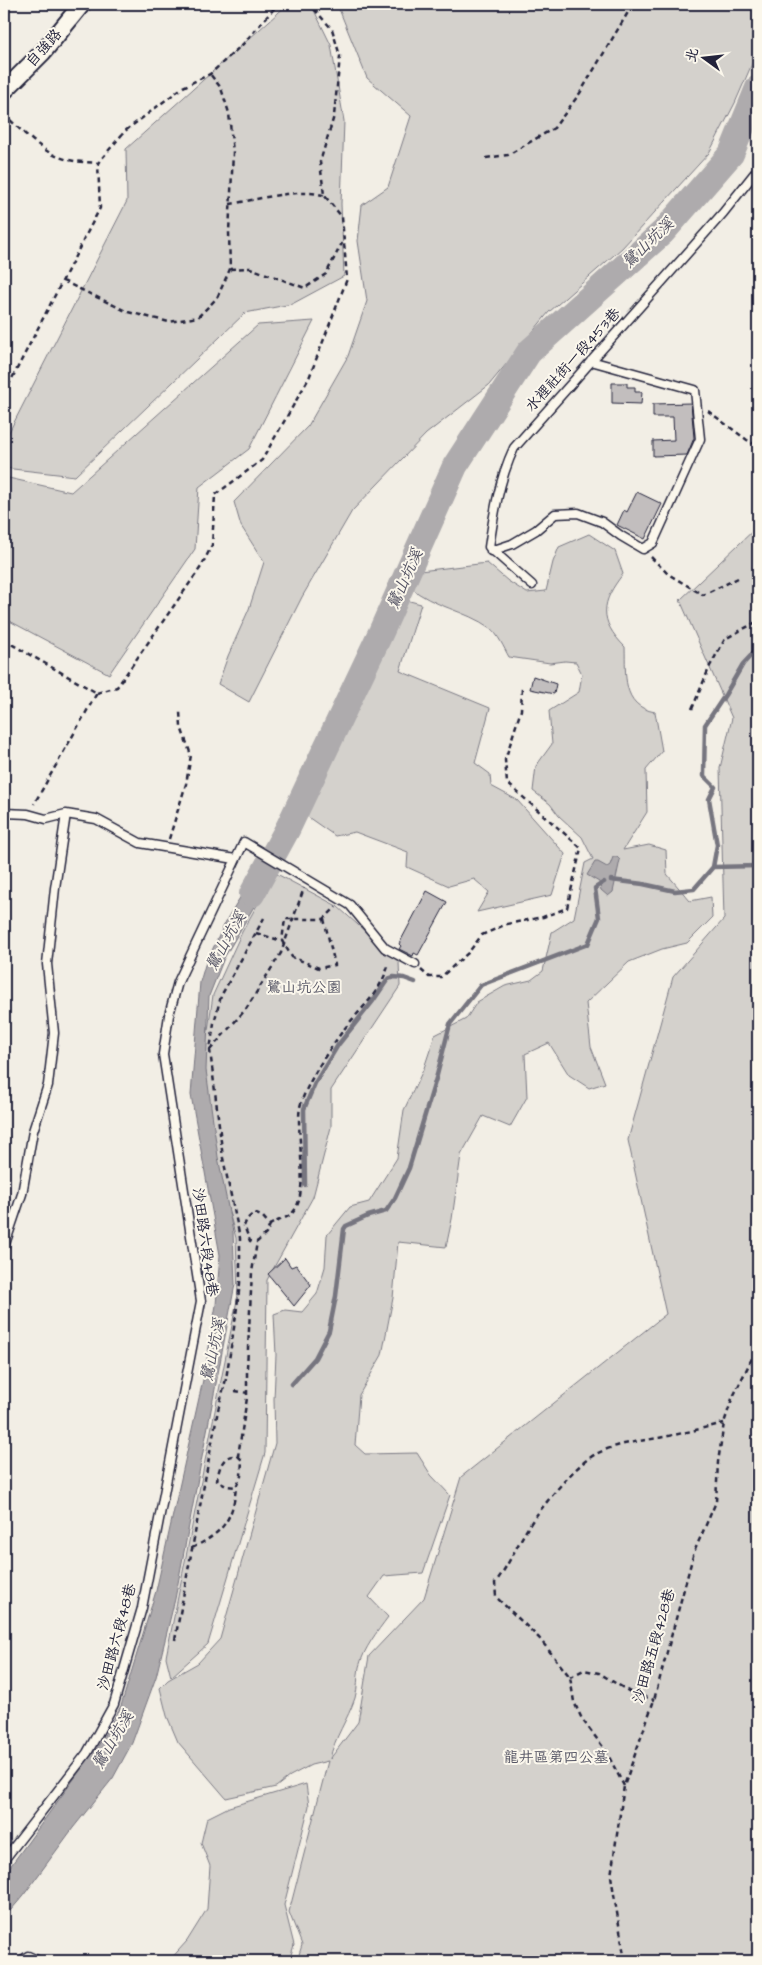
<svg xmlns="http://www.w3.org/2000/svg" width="762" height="1965" font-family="'Architects Daughter','LXGW WenKai TC',sans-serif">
  <rect width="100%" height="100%" fill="#f2eee5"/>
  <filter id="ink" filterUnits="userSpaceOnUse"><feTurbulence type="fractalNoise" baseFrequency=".02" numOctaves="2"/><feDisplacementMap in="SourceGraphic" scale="10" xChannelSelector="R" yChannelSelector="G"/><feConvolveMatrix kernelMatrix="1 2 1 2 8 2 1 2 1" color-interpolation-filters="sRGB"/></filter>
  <g filter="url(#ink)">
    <!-- green -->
    <path fill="#d4d1cc" stroke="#7b7a84" d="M288 4H311L331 45 344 121 341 204 344 276 292 304 245 313 75 476 4 468V442L127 201 126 149Z
      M337 4H758V50L735 103 709 153 622 248 549 312 489 385 426 434 352 511 302 597 249 702 218 684 228 656 249 609 264 562 241 526 234 502 308 426 348 356 367 301 358 241 362 205 388 187 411 116 367 78Z
      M314 321 249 449 199 487 195 549 109 674 4 618V477L71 492 258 325Z
      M758 526V1961H297L302 1945 289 1912 328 1761 311 1765 290 1776 276 1787 226 1798 178 1742 167 1716 160 1688 168 1680 198 1663 220 1639 275 1443 274 1399 276 1355 274 1314 285 1310 302 1312 317 1294 325 1267 327 1235 350 1207 369 1202 397 1158 404 1110 424 1068 435 1035 466 1019 477 1002 505 986 531 980 543 971 552 932 574 918 585 863 593 859 582 837 559 816 550 804 533 791 536 766 552 744 549 711 579 692 582 674 576 662 565 661 550 663 509 657C504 648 498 634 490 628 465 610 433 607 410 587L420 571 487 563 508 581 527 593 546 591 553 562 559 547 589 534 615 551 623 574C601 602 598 620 625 647 626 674 621 706 655 712L662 751 646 770 647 812 623 850 649 845 666 850 667 874 690 901 711 897 712 918 687 943 662 949 629 962 586 1003 591 1047 605 1083 589 1088 569 1075 549 1043 525 1054 527 1097 510 1127 483 1116 461 1155 452 1219 446 1247 398 1242 393 1298 382 1355 359 1395 355 1445 365 1454 417 1453 431 1475 450 1495 423 1573 384 1576 369 1597 388 1617C377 1632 364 1648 359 1667 357 1677 358 1688 355 1698 348 1719 334 1738 330 1759L358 1722 369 1656 424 1598 461 1477 666 1314 628 1140 673 977 724 919 720 768 732 718 680 600Z
      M406 600 421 604 400 671 490 708 475 763 490 774 491 786 517 800 565 854 552 895 477 912 489 892 474 879 449 886 407 867 408 852 355 832 335 836 305 815Z
      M275 873 337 906 399 962 400 986 331 1090V1127L313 1197 267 1280 265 1453 208 1644 171 1677 166 1657 238 1295 236 1238 215 1160 201 1080 213 995 242 932Z
      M306 1784 309 1806 284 1905 294 1945 289 1961H169L187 1941 207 1909 210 1866 201 1843 207 1818 229 1807Z"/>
    <!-- water -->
    <path fill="#aeabad" stroke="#76747f" d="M613 857H617L620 860 613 892 608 896 601 890 599 882 587 875 595 862H598L607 867 610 865Z
      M269 863 256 903 224 958 209 996 206 1070 218 1157 233 1232 235 1284 175 1599 156 1677 132 1743 113 1778 73 1828 23 1896 4 1918V1875L98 1746 121 1706 156 1591 205 1371 216 1305 220 1255 191 1095 200 982 205 965 228 917 254 875Z"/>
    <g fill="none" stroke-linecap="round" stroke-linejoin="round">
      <!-- stream -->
      <path stroke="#76747f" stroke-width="4.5" d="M713 867 758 866
        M611 880 643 884 675 891 694 889 713 867 717 845 709 799 715 787 704 776 705 725 725 695 743 664 758 648
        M305 1185 304 1109 315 1083 338 1045 373 1001 388 979 394 977 404 978 415 982
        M292 1384 315 1358 329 1331 336 1296 344 1229 346 1226 368 1216 386 1211 395 1198 409 1168 437 1075 450 1024 481 985 588 944 599 918 595 888 604 882"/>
      <!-- river -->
      <path stroke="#aeabad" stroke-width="26" d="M252 894 288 828 381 632 455 466 529 352 663 232 731 154 758 88"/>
    </g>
    <!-- building -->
    <path fill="#c2bebe" stroke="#22223b" d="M612 383H627V387H635V392H642L641 404 612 403Z
      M691 403 694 438 687 455 653 456V441L674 440 673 417H653V404Z
      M637 492 662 504 645 539 617 525 624 510 627 512Z
      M533 676 556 684 554 694 530 689Z
      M427 891 447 902 418 955 414 953 413 956 399 949 401 946 399 944Z
      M285 1258 291 1267 296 1265 311 1285 294 1306 268 1274Z"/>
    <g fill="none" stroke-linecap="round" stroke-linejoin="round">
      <defs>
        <path id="service" d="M491 551 512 544 536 530 555 514 578 513 602 522 621 536 643 549 653 543 700 439 695 390 591 361
          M532 585 489 547C494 513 499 480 514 448L723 213 758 169
          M4 813 28 814 46 819 66 814 96 819 140 843 235 859
          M4 1247 22 1194 33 1131 48 1085 54 1033 47 964 55 888 66 814
          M4 1860 87 1753 114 1704 142 1608 201 1301 163 1054 169 1015 178 982 244 842 350 905 385 948 415 964
          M21 1961 28 1956 39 1961"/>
        <path id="minor" d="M4 91 43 52 82 4"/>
      </defs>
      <!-- service casing -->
      <use href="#service" stroke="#22223b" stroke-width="11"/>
      <!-- minor casing -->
      <use href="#minor" stroke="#22223b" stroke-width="20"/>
      <!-- path -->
      <path stroke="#22223b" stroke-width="2.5" stroke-dasharray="5 4" stroke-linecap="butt" d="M4 114C16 126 43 152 59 157 72 162 85 162 98 163
        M486 158 508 155 554 128 580 93 633 4
        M230 204C256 200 301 187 325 196
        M230 269 250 268 305 288 326 274 342 243
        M63 281 128 312 169 322 198 317 217 298 230 269 229 232 233 153 229 113 221 88 210 74
        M4 394 100 208 98 163 125 131 183 87 210 74 243 44 278 4
        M708 411 747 440 758 446
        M651 557 668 574 703 595 738 578
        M4 640 97 693 34 804
        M97 693 117 687 201 567 212 545 215 495 262 460 309 378 347 279 342 217 324 195 320 162 334 116 340 56 332 29 313 8V4
        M692 709 710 666 725 639 758 621
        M169 839 186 784 191 755 181 727 180 712
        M324 919 335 965 319 968 292 957 282 941 285 919H324L336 907
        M256 933 282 941
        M421 970 429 977H441L468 953 482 935 507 924 543 917 567 908 581 848 507 783 505 760 521 710 522 688
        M210 1050 246 1009 281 953 304 888
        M270 1225 266 1234 257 1242 250 1241 244 1226 247 1219 254 1213 263 1217 270 1225C276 1221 284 1219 290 1215 312 1199 295 1132 300 1107 306 1083 330 1048 345 1028 363 1006 381 992 389 963
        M753 1356 758 1363
        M235 1391 248 1393
        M238 1456 242 1460 241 1476 236 1487 226 1486 217 1481C219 1468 222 1454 238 1456L247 1398V1368L252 1272 257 1242
        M192 1548C222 1533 233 1521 236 1487
        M175 1640 218 1410 226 1379 236 1315 240 1283V1238L223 1158 210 1050 214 1023 221 996 264 918
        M570 1677 584 1670 599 1673 630 1692 654 1700
        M624 1786 606 1751 582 1719 574 1702 570 1677 539 1638 496 1597 495 1583C512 1561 521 1534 539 1512 552 1495 578 1462 598 1453 618 1443 642 1441 664 1437 684 1433 704 1428 724 1423
        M625 1961 611 1876 624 1786 654 1700 694 1552 716 1502 718 1462 724 1423 732 1399 758 1346"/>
      <!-- service -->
      <use href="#service" stroke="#fbf7ec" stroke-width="8"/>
      <!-- minor -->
      <use href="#minor" stroke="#fbf7ec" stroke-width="16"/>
    </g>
  </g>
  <g text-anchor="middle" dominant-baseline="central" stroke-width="4" stroke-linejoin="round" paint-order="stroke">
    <!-- street labels -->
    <g font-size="15" fill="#22223b" stroke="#fbf7ec">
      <text transform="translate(44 48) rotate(-48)">自強路</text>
      <text transform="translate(573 360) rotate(-48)">水裡社街一段453巷</text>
      <text transform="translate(205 1242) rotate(82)">沙田路六段48巷</text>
      <text transform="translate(117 1637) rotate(-75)">沙田路六段48巷</text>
      <text transform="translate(654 1646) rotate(-74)">沙田路五段428巷</text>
    </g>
    <!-- park labels -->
    <g font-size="15" fill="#575766" stroke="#fbf7ec">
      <text x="304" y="987">鷺山坑公園</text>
      <text x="556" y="1757">龍井區第四公墓</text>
    </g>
    <!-- water labels -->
    <g font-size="16" font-style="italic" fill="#535263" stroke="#fbf7ec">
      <text transform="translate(648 243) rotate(-44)">鷺山坑溪</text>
      <text transform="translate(405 579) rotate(-66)">鷺山坑溪</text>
      <text transform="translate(226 941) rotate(-61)">鷺山坑溪</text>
      <text transform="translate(213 1350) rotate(-78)">鷺山坑溪</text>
      <text transform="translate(113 1740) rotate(-59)">鷺山坑溪</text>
    </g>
  </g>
  <!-- margin -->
  <rect width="762" height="1965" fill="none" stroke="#fbf7ec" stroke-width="20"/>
  <rect x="10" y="10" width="742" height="1945" fill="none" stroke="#22223b" stroke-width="2" filter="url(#ink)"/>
  <!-- north arrow -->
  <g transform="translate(704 58) rotate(285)" stroke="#fbf7ec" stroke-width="4" paint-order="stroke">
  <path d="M0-4L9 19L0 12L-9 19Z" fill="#22223b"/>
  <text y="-8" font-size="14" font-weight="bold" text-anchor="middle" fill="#22223b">北</text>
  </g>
</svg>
